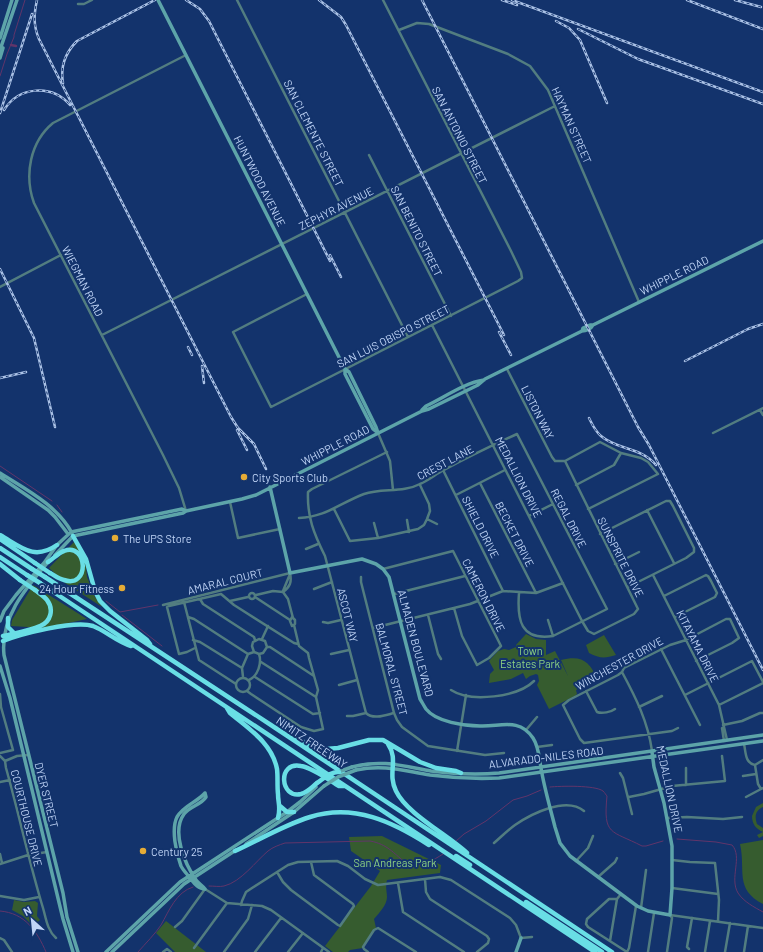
<svg xmlns="http://www.w3.org/2000/svg" width="763" height="952" font-family="Barlow,sans-serif">
  <rect width="100%" height="100%" fill="#13336c"/>
  <!-- green -->
  <path fill="#365c2f" d="M74 542 85 559 87 577 95 597 102 607 65 583 49 568Z
    M33 585 87 619 45 628 11 626 12 620Z
    M526 634 536 639 546 640V655L555 651 568 676 561 660C582 655 589 661 598 680L576 690 577 694 575 696 549 709 537 685 539 681 538 675 536 674 530 676 526 679 523 673 511 679 489 683 490 674 494 670 489 661 498 651 504 649 509 650 516 647V645Z
    M604 635 616 655C604 659 599 658 589 653L586 645Z
    M763 803V807C756 810 754 816 757 824L763 828V836L759 838 757 835 763 832C756 829 752 824 752 816L756 807Z
    M382 836 441 865 440 873 387 880C385 887 387 891 387 897 387 905 379 913 374 919L376 928 363 948 350 950 348 952H333L325 946 371 886 380 871 351 851 349 837Z
    M763 840V904C734 889 746 870 740 844Z
    M14 900 24 902 35 901 38 903 37 916 40 920 33 926 23 916 12 910Z
    M166 921 206 952H175L156 933Z"/>
  <g fill="none" stroke-linecap="round" stroke-linejoin="round">
    <!-- stream -->
    <path stroke="#61356a" stroke-width="1" d="M0 76 7 54 14 37V35L25 0
      M0 466 52 501
      M57 505 62 512
      M106 601 120 612 158 605
      M122 615 162 646
      M550 787C560 786 595 785 603 791 605 793 606 795 607 796 603 836 611 830 642 846H646L663 841
      M677 839 716 842 732 845C743 857 729 878 738 893 744 902 754 907 763 912
      M455 842 464 834 486 821 513 800 527 796 541 790
      M209 886C214 886 220 887 224 886 241 882 256 861 268 851 273 847 279 845 285 843L370 841C405 847 399 883 443 854
      M0 911C25 913 37 931 46 952
      M138 952C146 943 155 934 161 925 169 911 176 892 193 887"/>
    <!-- canal -->
    <path stroke="#61356a" stroke-width="2.5" d="M11 45 16 46"/>
    <!-- street -->
    <path stroke="#527d80" stroke-width="2.5" d="M237 0 408 337
      M78 4H84L92 0
      M399 30 417 23 429 24 508 54 530 66 548 90 639 302
      M186 55 53 123C30 142 24 175 34 203L163 455 179 488 186 511
      M369 155 451 316
      M0 287 61 255
      M307 294 233 332 271 407 518 281 522 278 521 272 511 251 383 0
      M432 325 582 621 588 631 594 634 634 614 638 609 565 461
      M102 335 555 106
      M507 369 552 457 555 461H565L600 442 621 453 641 458 648 462 658 474 588 509
      M760 410 763 415
      M378 433 390 461 393 490
      M713 433 763 408
      M387 452 312 489 308 492C307 517 314 534 325 556L366 713C373 720 386 715 394 713
      M443 470 503 591
      M480 483 536 593
      M576 485 614 465 621 453
      M456 495 505 470
      M230 502 238 538 280 529
      M334 509 350 541 378 538 418 529 424 525 427 519 430 511 429 504 420 485
      M647 510 674 563
      M529 516 553 504
      M299 518C326 517 340 503 364 494 382 488 403 493 420 484 429 480 436 474 444 470 468 457 493 445 517 434L607 609 553 636C520 641 517 619 519 593
      M427 519 437 524
      M407 520 409 532
      M374 523 378 538
      M600 534 666 501H670L673 506 694 548V552L686 558 628 587
      M306 549 318 544
      M615 564 639 552
      M383 569 453 551 501 646 489 658 477 665 462 636 454 608
      M653 575 719 705 727 740
      M361 577V582L394 713 397 720 402 727 428 746 485 755 504 753
      M314 589 332 582
      M283 591 290 574
      M283 592C290 587 292 582 290 573
      M249 596a3 3 0 1 1 6 0a3 3 0 1 1-6 0Z
      M394 594 465 576
      M256 595 273 591 283 592 288 599 293 618
      M664 596 706 575 708 576 711 581 717 593 715 597 675 617
      M255 597 290 620
      M200 599 203 604 254 637 255 640
      M230 601 248 597
      M184 602 199 660 236 684
      M163 605 290 573
      M428 615 438 654 441 659
      M188 617 194 619 248 654
      M292 617 295 620V624L292 626 290 621Z
      M548 620 553 636
      M323 622 328 623 341 620
      M373 628 470 604 503 591 536 593 563 583
      M262 639 268 626
      M193 640 200 642 242 668
      M267 647H270L314 676
      M195 648 187 652 179 654 167 607 169 606 221 594 234 605 294 643 298 644
      M661 649 700 725
      M331 654 349 650
      M261 662 316 697
      M622 672C636 698 648 722 652 751
      M243 677 242 668 248 654 254 652 259 654 263 653 267 647 265 641 259 639 253 642 252 646 254 652
      M255 677 313 714 320 713
      M236 685a7 7 0 1 1 14 0a7 7 0 1 1-14 0Z
      M249 680C258 676 262 663 259 654
      M339 685 357 680
      M451 690C471 703 518 697 534 681
      M247 691 251 694 301 727 314 731 323 729 316 697 318 690 309 658 308 653 299 646 294 625
      M586 691 597 712C602 714 611 712 615 709
      M0 694 1 707 13 750 0 753
      M685 695 752 661 763 682
      M719 705 763 683
      M639 707 662 696
      M347 716H353L366 713
      M723 725 742 721 760 713H763
      M724 727 722 728 724 741
      M678 728 672 731 584 743 580 739 563 705 569 700 618 675 622 672 624 668 670 645 686 640 726 619H730L739 638 732 643 696 661
      M526 730 537 717
      M744 744C746 753 745 763 755 765
      M537 747 552 745
      M457 751 466 695
      M0 756 5 761
      M5 761 6 768C19 814 29 862 43 908 46 918 47 930 56 938
      M5 761 17 756 28 755
      M755 765 758 784 761 789 763 788
      M755 765 763 760
      M686 768V785
      M620 773 623 778 632 814
      M743 776 756 774
      M0 782 10 780
      M629 797 644 794 672 786 725 781 722 756
      M746 797 761 789
      M667 818 687 817 723 819 742 817
      M494 843C501 837 508 830 515 825 531 814 566 796 584 811
      M0 854 2 863
      M672 860 690 862 715 863 719 900 718 921
      M576 861 588 848 593 836
      M0 864 28 855 47 852
      M277 872 283 882 291 890 338 925 340 926 354 906 353 904 314 875 311 862
      M598 877 615 862 617 858
      M425 879 426 892 430 899 487 936 489 939 488 943 477 952
      M398 883 403 912 464 952
      M672 888 718 894
      M0 896 24 900 39 897
      M617 899H609L587 919 586 924 588 927 627 952
      M241 905 242 901 246 892 252 888 288 865 298 862 337 861 348 866 365 879 378 885 440 877 451 880 510 918 516 925 521 938 532 937
      M641 908 646 870
      M175 927 182 921 205 889 227 903 262 906 271 910 329 952
      M0 938 4 940 12 952
      M610 941 617 899 621 894
      M194 948 227 903
      M689 949 687 947 692 918
      M163 952 167 949 171 952
      M224 952 248 919 252 905
      M255 952 281 918
      M288 952 303 933
      M321 952 323 948
      M368 952 364 949 363 947 374 930 378 928 416 952
      M627 952 629 948 636 906
      M648 952 654 913
      M667 952 672 918 670 915 763 928
      M705 952 710 921
      M725 952 730 923
      M744 952 748 926"/>
    <!-- secondary -->
    <path stroke="#5da4a9" stroke-width="3.5" d="M158 0 345 369 349 372 376 427 378 433
      M0 38 12 0
      M0 50 17 0
      M0 58 3 48
      M582 331 583 328 590 325H593
      M345 369V374L373 429 378 433
      M422 410 426 406C445 397 464 383 484 380
      M0 473C25 489 57 505 72 533
      M0 477 48 510 55 517 68 534
      M270 487 290 573 362 559 376 564 383 569 389 577 420 699C422 702 424 706 426 709 436 722 465 726 480 726 500 727 519 717 533 738 539 747 539 758 541 768 544 787 550 807 555 827L560 843 570 856 637 906 648 911 670 915 672 888V846L664 803 654 767 652 752
      M55 555 73 536 183 513 186 511 242 499 256 495 422 411 429 409 478 385 485 379 582 331C586 331 591 329 593 325L763 241
      M49 561C26 588 0 617 4 655L63 893 67 917 78 952
      M0 621 4 611 16 595 44 563 57 545 71 532 182 509 186 511
      M0 666 10 698 63 919 73 952
      M352 767C381 759 403 766 431 771 454 774 477 775 499 773L763 735
      M356 770C384 764 404 771 430 775 453 778 476 779 499 778L763 741
      M246 844 294 812 324 786
      M205 889C198 889 194 883 190 878 187 874 183 870 181 866 176 853 171 829 177 817 184 805 196 803 205 793
      M205 889C202 885 198 883 196 880 185 864 171 832 184 814 190 806 201 805 206 797L205 793
      M106 952 180 882 287 812 300 802 316 787
      M112 952 184 884 236 850
      M516 952 521 938"/>
    <!-- highway -->
    <path stroke="#69dee5" stroke-width="4.5" d="M0 535C21 547 34 561 57 545
      M73 536 86 559 95 591 100 601 110 611 147 640 150 644
      M0 539 35 563
      M0 548 32 569
      M0 557 27 575
      M48 562C53 559 58 553 64 551 88 542 90 589 64 580 59 579 54 575 50 573
      M0 564 20 580
      M45 577 277 729 612 952
      M40 583 595 952
      M8 618V627L14 633
      M3 636C15 633 29 631 40 626 51 622 54 609 47 600 44 596 39 593 35 590
      M3 641C21 634 74 620 93 626 106 631 117 642 131 646
      M227 708 230 713C249 729 272 743 277 769 278 777 277 785 278 794 278 803 281 807 278 818
      M295 737 311 746 326 749 338 748 369 740H383L420 762 436 768 456 771 461 773
      M388 744C399 760 387 773 396 791 407 814 448 835 467 853
      M317 783C312 787 308 792 301 794 280 799 277 761 301 766 313 768 329 780 339 786H345
      M280 806 287 812H294
      M235 851C259 840 284 825 310 817 354 803 393 822 429 845
      M456 856 470 865
      M526 902 602 952"/>
    <defs>
      <path id="rail" d="M37 0C34 14 33 25 39 39L231 417 238 428 254 444 266 469
        M186 0 200 9 209 21 330 261
        M319 0 341 17 346 25 504 335
        M422 0 638 427 649 445 763 670
        M502 0 517 5
        M512 0 763 92
        M687 0 763 29
        M735 0 761 7
        M556 21 569 28 580 40 607 103
        M578 29 638 59 763 104
        M63 83C60 66 65 53 77 41L155 0
        M4 110C19 86 52 84 70 105
        M0 113 32 14
        M330 255 341 277
        M0 269 34 338 55 427
        M499 332 511 355
        M188 347 192 355
        M685 361 748 329 763 324
        M202 366 204 383
        M0 378 26 372
        M589 418C592 424 595 431 601 436 617 450 641 447 656 465
        M237 430 247 450"/>
    </defs>
    <!-- rail casing -->
    <use href="#rail" stroke="#abc2e6" stroke-width="2.5"/>
    <!-- rail -->
    <use href="#rail" stroke="#13336c" stroke-width="1" stroke-dasharray="3" stroke-linecap="butt"/>
    <!-- secondary-bridge -->
    <path stroke="#5da4a9" stroke-width="3.5" d="M338 772 352 767
      M324 786 338 777 356 770"/>
    <!-- highway-bridge -->
    <path stroke="#69dee5" stroke-width="4.5" d="M35 563 50 573
      M32 569 45 577
      M27 575 40 583
      M20 580 35 590
      M317 783C323 779 331 771 339 772"/>
  </g>
  <!-- markers -->
  <g fill="#e6ac36" stroke="#13336c" stroke-width="1.5">
    <circle cx="244" cy="477" r="4"/>
    <circle cx="115" cy="538" r="4"/>
    <circle cx="122" cy="588" r="4"/>
    <circle cx="143" cy="851" r="4"/>
  </g>
  <g text-anchor="middle" dominant-baseline="central" stroke-width="4" stroke-linejoin="round" paint-order="stroke">
    <!-- street labels -->
    <g font-size="11" fill="#c0d5f7" stroke="#13336c">
      <text transform="translate(572 125) rotate(66)">HAYMAN STREET</text>
      <text transform="translate(314 133) rotate(63)">SAN CLEMENTE STREET</text>
      <text transform="translate(460 135) rotate(63)">SAN ANTONIO STREET</text>
      <text transform="translate(260 181) rotate(63)">HUNTWOOD AVENUE</text>
      <text transform="translate(336 208) rotate(-27)">ZEPHYR AVENUE</text>
      <text transform="translate(417 231) rotate(63)">SAN BENITO STREET</text>
      <text transform="translate(674 275) rotate(-26)">WHIPPLE ROAD</text>
      <text transform="translate(83 281) rotate(63)">WIEGMAN ROAD</text>
      <text transform="translate(393 336) rotate(-27)">SAN LUIS OBISPO STREET</text>
      <text transform="translate(538 412) rotate(63)">LISTON WAY</text>
      <text transform="translate(335 445) rotate(-27)">WHIPPLE ROAD</text>
      <text transform="translate(445 462) rotate(-28)">CREST LANE</text>
      <text transform="translate(519 477) rotate(63)">MEDALLION DRIVE</text>
      <text transform="translate(569 518) rotate(63)">REGAL DRIVE</text>
      <text transform="translate(481 527) rotate(63)">SHIELD DRIVE</text>
      <text transform="translate(515 534) rotate(63)">BECKET DRIVE</text>
      <text transform="translate(621 557) rotate(63)">SUNSPRITE DRIVE</text>
      <text transform="translate(225 581) rotate(-14)">AMARAL COURT</text>
      <text transform="translate(484 595) rotate(63)">CAMERON DRIVE</text>
      <text transform="translate(348 615) rotate(76)">ASCOT WAY</text>
      <text transform="translate(416 643) rotate(75)">ALMADEN BOULEVARD</text>
      <text transform="translate(698 646) rotate(63)">KITAYAMA DRIVE</text>
      <text transform="translate(619 663) rotate(-29)">WINCHESTER DRIVE</text>
      <text transform="translate(392 669) rotate(75)">BALMORAL STREET</text>
      <text transform="translate(312 742) rotate(34)">NIMITZ FREEWAY</text>
      <text transform="translate(546 757) rotate(-7)">ALVARADO-NILES ROAD</text>
      <text transform="translate(670 789) rotate(78)">MEDALLION DRIVE</text>
      <text transform="translate(47 795) rotate(76)">DYER STREET</text>
      <text transform="translate(27 818) rotate(76)">COURTHOUSE DRIVE</text>
    </g>
    <!-- poi labels -->
    <g font-size="11" fill="#c0d5f7" stroke="#13336c" text-anchor="start">
      <text x="252" y="477">City Sports Club</text>
      <text x="123" y="538">The UPS Store</text>
      <text x="114" y="588" text-anchor="end">24 Hour Fitness</text>
      <text x="151" y="851">Century 25</text>
    </g>
    <!-- park labels -->
    <g font-size="11" fill="#8fd382" stroke="#13336c">
      <text x="530" y="650">Town<tspan x="530" dy="13">Estates Park</tspan></text>
      <text x="395" y="862">San Andreas Park</text>
    </g>
  </g>
  <!-- north arrow -->
  <g transform="translate(32 920) rotate(333)" stroke="#13336c" stroke-width="3" paint-order="stroke">
  <path d="M0-3L7 15L0 10L-7 15Z" fill="#c0d5f7"/>
  <text y="-6" font-size="11" font-weight="bold" text-anchor="middle" fill="#c0d5f7">N</text>
  </g>
</svg>
